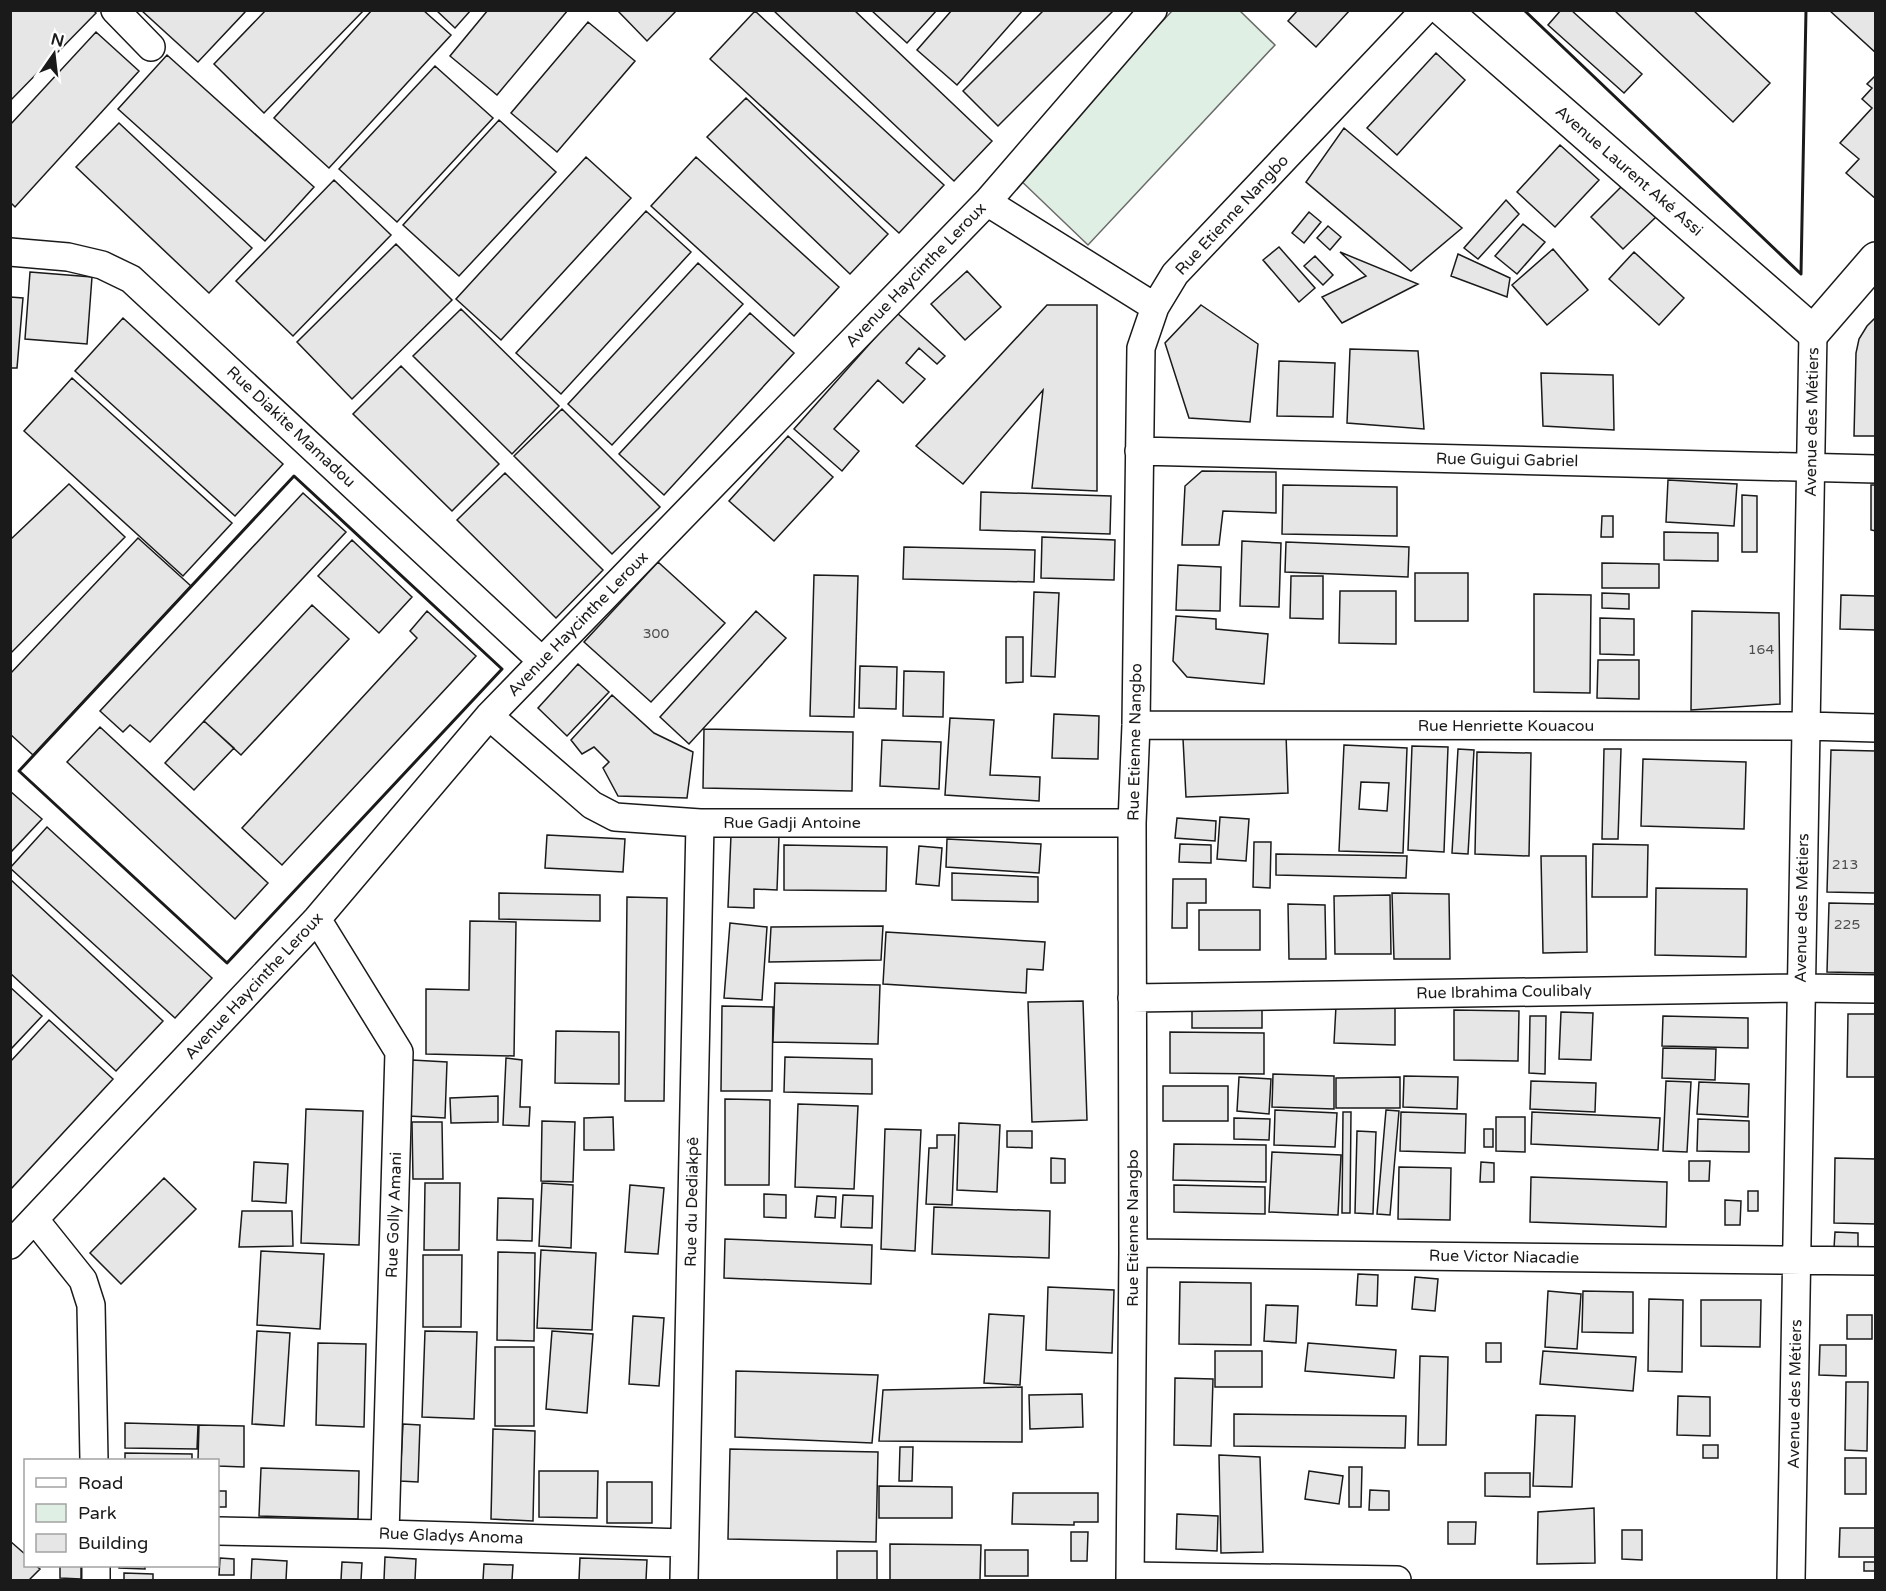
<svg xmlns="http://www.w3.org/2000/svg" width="1886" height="1591" font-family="'Varela Round',sans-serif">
  <rect width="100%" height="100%" fill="#fff"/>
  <!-- green -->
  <path fill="#e0efe3" stroke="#6a6a6a" stroke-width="1.5" d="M1172 11H1240L1275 45 1088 245 1016 176Z"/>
  <!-- building -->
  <path fill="#e6e6e6" stroke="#1a1a1a" stroke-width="1.5" fill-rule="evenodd" d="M10 10H93L96 13 10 101Z
    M141 10H244L245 12 198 62Z
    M266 10H364L264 113 214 64Z
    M372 10H423L451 35 329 168 274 118Z
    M436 10H471L455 28Z
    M488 10H568L497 95 450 56Z
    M617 10H677L647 41Z
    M773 10H854L992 141 954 181Z
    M871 10H937L907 43Z
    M952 10H1023L957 85 917 50Z
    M1044 10H1114L998 126 963 91Z
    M1298 10H1350L1316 47 1288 21Z
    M1561 10H1571L1642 74 1624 93 1548 25Z
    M1614 10H1693L1770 83 1733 122Z
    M1829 10H1876V53Z
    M755 11 944 185 899 233 710 59Z
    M588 22 635 61 557 152 511 113Z
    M96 32 139 71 15 207 10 202V125Z
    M1436 53 1465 80 1397 155 1367 128Z
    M167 55 314 187 265 241 118 109Z
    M435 66 493 118 397 222 339 169Z
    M1876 75V199L1846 173 1859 159 1840 143 1872 108 1862 99 1872 88 1867 84Z
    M746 98 888 234 850 274 707 137Z
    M499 120 556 172 459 276 403 225Z
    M119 123 252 248 209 293 76 167Z
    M1344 128 1462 228 1411 271 1306 182Z
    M1560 145 1599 180 1555 227 1517 192Z
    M586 157 631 198 501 340 456 299Z
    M696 157 839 287 794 336 651 206Z
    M334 180 391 235 293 336 236 281Z
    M1624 184 1657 216 1623 249 1591 217Z
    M1506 200 1519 214 1478 259 1464 248Z
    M646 211 691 252 561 394 516 353Z
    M1309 212 1321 222 1304 243 1292 233Z
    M1523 224 1545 242 1517 274 1495 256Z
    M1328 226 1341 237 1330 250 1317 238Z
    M396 244 452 300 352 399 297 342Z
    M1279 247 1315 288 1299 302 1263 260Z
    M1553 249 1588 290 1547 325 1512 285Z
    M1340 252 1418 284 1342 323 1322 297 1366 276Z
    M1634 252 1684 298 1659 325 1609 279Z
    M1458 254 1510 278 1507 297 1451 276Z
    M1315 256 1333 275 1323 285 1304 266Z
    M698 263 743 304 612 445 568 404Z
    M967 271 1001 307 965 340 931 304Z
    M30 272 92 277 87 344 25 339Z
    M10 297 23 298 17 368H10Z
    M1047 305H1097V491L1032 488 1043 390 963 484 916 446Z
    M1201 305 1258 344 1250 422 1189 418 1165 343Z
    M461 309 559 406 512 454 413 356Z
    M750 313 794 353 664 495 619 454Z
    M897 313 945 356 937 364 919 348 906 363 925 379 903 403 878 380 834 429 859 451 842 471 794 429Z
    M1876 317V436H1854L1856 353 1859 339 1867 326Z
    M123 318 283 464 235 516 75 371Z
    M1350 349 1418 351 1424 429 1347 423Z
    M1279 361 1335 363 1333 417 1277 416Z
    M401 366 499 464 452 511 353 414Z
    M1541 373 1613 375 1614 430 1543 426Z
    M72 378 232 523 183 576 24 431Z
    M562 409 660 507 612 554 514 456Z
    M788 436 833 477 774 541 729 501Z
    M1202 471 1276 472V513L1223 511 1219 545H1182L1185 486Z
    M505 473 603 570 556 618 457 520Z
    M1668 480 1737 484 1734 526 1666 522Z
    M69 484 125 537 10 654V540Z
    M1283 485 1397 487V536L1282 534Z
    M1871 485H1876V531L1871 530Z
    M981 492 1111 496 1110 534 980 530Z
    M303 493 346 532 150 742 130 725 123 732 100 711Z
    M1742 495 1757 496V552H1742Z
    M1602 516H1613V537H1601Z
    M1664 532 1718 533V561L1664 560Z
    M1042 537 1115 540 1114 580 1041 578Z
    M138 538 191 586 33 755 10 734V674Z
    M352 540 412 597 379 633 318 576Z
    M1242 541 1281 543 1279 607 1240 606Z
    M1286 542 1409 547 1408 577 1285 572Z
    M904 547 1035 550 1034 582 903 579Z
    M658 562 725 623 651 702 584 642Z
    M1602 563 1659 564V588H1602Z
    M1178 565 1221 567 1220 611 1176 610Z
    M1415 573H1468V621H1415Z
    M814 575 858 576 854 717 810 716Z
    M1291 576H1323V619L1290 618Z
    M1340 591H1396V644L1339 643Z
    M1034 592 1059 593 1055 677 1031 676Z
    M1602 593 1629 594V609L1602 608Z
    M1534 594 1591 595 1590 693 1534 692Z
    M1841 595 1876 596V630L1840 629Z
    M312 605 349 639 241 755 204 721Z
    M427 611 476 656 282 865 242 828 417 638 410 631Z
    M756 611 786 638 689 744 660 717Z
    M1692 611 1779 613 1780 704 1691 710Z
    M1176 616 1216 619V629L1268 634 1264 684 1187 677 1173 661Z
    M1600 618 1634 619V655L1600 654Z
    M1006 637H1023V682L1006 683Z
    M1598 660H1639V699L1597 698Z
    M578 664 609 692 567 736 538 708Z
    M860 666 897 667 896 709 859 708Z
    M904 671 944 672 943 717 903 716Z
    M612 695 654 733 693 752 687 798 618 796 603 768 609 762 594 747 582 754 571 740Z
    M1054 714 1099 716 1098 759 1052 758Z
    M950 718 994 720 990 775 1040 777 1039 801 945 795Z
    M204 721 234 748 194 790 165 763Z
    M100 727 268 883 235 919 67 762Z
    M704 729 853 732 852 791 703 788Z
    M1286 734 1288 793 1186 797 1183 739Z
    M882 740 941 742 939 789 880 786Z
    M1344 745 1407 748 1403 853 1339 851ZM1361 782 1389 783 1387 811 1359 809Z
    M1412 746 1448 747 1444 852 1408 850Z
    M1458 749 1474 750 1468 854 1452 853Z
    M1604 749H1621L1618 839H1602Z
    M1831 750 1876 751V893L1827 892Z
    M1477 752 1531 753 1529 856 1475 854Z
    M1643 759 1746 762 1744 829 1641 826Z
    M10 791 42 819 10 853Z
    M1220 817 1249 819 1246 861 1217 859Z
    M1177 818 1216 821 1215 841 1175 838Z
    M47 827 212 978 175 1018 10 868Z
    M547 835 625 839 623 872 545 868Z
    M731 835 779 836 777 890 754 889V908L728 907Z
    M947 839 1041 844 1039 873 946 867Z
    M1254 842H1271L1270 888 1253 887Z
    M1180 844 1211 845V863L1179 862Z
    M1593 844 1648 845 1647 897H1592Z
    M784 845 887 847 886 891 784 890Z
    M919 846 942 848 939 886 916 884Z
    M1276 854 1407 856 1406 878 1276 875Z
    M1541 856H1586L1587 952 1543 953Z
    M952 873 1038 877V902L952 900Z
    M10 879 163 1021 116 1071 10 973Z
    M1173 879H1206V903H1187V928H1172Z
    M1656 888 1747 889 1746 957 1655 955Z
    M499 893 600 895V921L499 919Z
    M1392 893 1449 894 1450 959H1394Z
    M1390 895 1391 954H1335L1334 896Z
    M627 897 667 898 664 1101H625Z
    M1829 903 1876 904V973L1827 972Z
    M1288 904 1325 905 1326 959H1289Z
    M1199 910H1260V950H1199Z
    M470 921 516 922 514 1056 426 1054V989L469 990Z
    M730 923 767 927 762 1000 724 998Z
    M883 926 881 960 769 962 771 927Z
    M886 932 1045 942 1043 970 1027 969 1026 993 883 984Z
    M775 983 880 985 878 1044 773 1042Z
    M10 987 42 1016 10 1050Z
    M1083 1001 1087 1120 1032 1122 1028 1002Z
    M1192 1005 1262 1006V1028H1192Z
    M722 1006 773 1007 772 1091H721Z
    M1336 1006 1395 1007V1045L1334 1043Z
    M1454 1010 1519 1011 1518 1061 1454 1060Z
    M1561 1012 1593 1013 1591 1060 1559 1059Z
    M1848 1014H1876V1077H1847Z
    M1530 1016H1546L1545 1074 1529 1073Z
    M1663 1016 1748 1018V1048L1662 1046Z
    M49 1020 113 1079 10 1190V1062Z
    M556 1031 619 1032V1084L555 1083Z
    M1170 1032 1264 1033V1074L1170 1073Z
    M1663 1048 1716 1049 1715 1080 1662 1078Z
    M785 1057 872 1059V1094L784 1092Z
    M506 1058 522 1060 520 1107H530L529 1126 503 1125Z
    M412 1060 447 1062 445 1118 409 1116Z
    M1273 1074 1334 1076V1109L1272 1107Z
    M1404 1076 1458 1077 1457 1109 1403 1107Z
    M1239 1077 1271 1079 1269 1114 1237 1111Z
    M1400 1077V1108H1336V1078Z
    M1531 1081 1596 1083 1595 1112 1530 1109Z
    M1666 1081 1691 1082 1687 1152 1663 1151Z
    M1699 1082 1749 1084 1748 1117 1697 1114Z
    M1163 1086H1228V1121H1163Z
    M498 1096V1122L451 1123 450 1098Z
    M725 1099 770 1100 769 1185H725Z
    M798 1104 858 1106 854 1189 795 1187Z
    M306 1109 363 1111 359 1245 301 1243Z
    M1275 1110 1337 1113 1335 1147 1274 1145Z
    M1386 1110 1399 1111 1390 1215 1377 1214Z
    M1343 1112H1351L1350 1213H1342Z
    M1401 1112 1466 1114 1465 1153 1400 1151Z
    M1532 1112 1660 1118 1658 1150 1531 1144Z
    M613 1117 614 1150H584V1118Z
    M1496 1117H1525V1152L1496 1151Z
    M1234 1118 1270 1119 1269 1140 1234 1139Z
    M1698 1119 1749 1121V1152L1697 1151Z
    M542 1121 575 1122 573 1182 541 1181Z
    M412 1122H442L443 1179H413Z
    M959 1123 1000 1125 997 1192 957 1190Z
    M885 1129 921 1130 915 1251 881 1249Z
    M1484 1129H1493V1147H1484Z
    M1007 1131H1032V1148L1007 1147Z
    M1357 1131 1376 1132 1373 1214 1355 1213Z
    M937 1135H955L952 1205 926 1204 929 1148H937Z
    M1174 1144 1266 1145V1182L1173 1180Z
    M1272 1152 1341 1155 1338 1215 1269 1212Z
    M1051 1158 1065 1159V1183H1051Z
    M1835 1158 1876 1159V1224L1834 1223Z
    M1689 1161H1710L1709 1181H1689Z
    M254 1162 288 1164 286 1203 252 1201Z
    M1481 1162 1494 1163V1182H1480Z
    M1399 1167 1451 1168 1450 1220 1398 1219Z
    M1531 1177 1667 1182 1666 1227 1530 1222Z
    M164 1178 196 1209 121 1284 90 1253Z
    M425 1183H460L459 1250H424Z
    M542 1183 573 1185 571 1248 539 1246Z
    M630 1185 664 1188 658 1254 625 1252Z
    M1174 1185 1265 1187V1214L1174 1212Z
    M1748 1191H1758V1211H1748Z
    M764 1194 786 1195V1218L764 1217Z
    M843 1195 873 1196 872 1228 841 1227Z
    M817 1196 836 1197 835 1218 815 1217Z
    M498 1198 533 1199 532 1241 497 1240Z
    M1725 1200 1741 1201 1740 1225H1725Z
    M934 1207 1050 1211 1049 1258 932 1254Z
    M242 1211H292L293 1246 239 1247Z
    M1835 1232 1858 1233V1249L1834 1248Z
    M725 1239 872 1245 871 1284 724 1278Z
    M541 1250 596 1253 592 1330 537 1328Z
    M261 1251 324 1254 320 1329 257 1325Z
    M498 1252 535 1253 534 1341 497 1340Z
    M423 1255H462L461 1327H423Z
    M1358 1274 1378 1275 1377 1306 1356 1305Z
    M1415 1277 1438 1279 1435 1311 1412 1309Z
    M1180 1282 1251 1283V1345L1179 1344Z
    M1048 1287 1114 1290 1112 1353 1046 1350Z
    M1548 1291 1581 1294 1577 1349 1545 1347Z
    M1583 1291 1633 1292V1333L1582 1332Z
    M1649 1299 1683 1300 1682 1372 1648 1371Z
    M1701 1300H1761L1760 1347 1701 1346Z
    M1266 1305 1298 1306 1296 1343 1264 1341Z
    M989 1314 1024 1316 1020 1385 984 1383Z
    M1847 1315H1872V1339H1847Z
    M633 1316 664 1318 659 1386 629 1384Z
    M257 1331 290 1333 284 1426 252 1424Z
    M425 1331 477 1332 474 1419 422 1417Z
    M552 1331 593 1334 587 1413 546 1409Z
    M318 1343 366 1344 364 1427 316 1425Z
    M1308 1343 1396 1350 1394 1378 1305 1371Z
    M1486 1343H1501V1362H1486Z
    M1820 1345H1846V1376L1819 1375Z
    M495 1347H534V1426H495Z
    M1215 1351H1262V1387H1215Z
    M1543 1351 1636 1357 1633 1391 1540 1384Z
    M1420 1356 1448 1357 1446 1445H1418Z
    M736 1371 878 1375 872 1443 735 1437Z
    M1175 1378 1213 1379 1211 1446 1174 1445Z
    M1846 1382H1868L1867 1451 1845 1450Z
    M1022 1387V1442L879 1441 883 1390Z
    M1082 1394 1083 1427 1030 1429 1029 1395Z
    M1678 1396 1710 1397V1436L1677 1435Z
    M1234 1414 1406 1416 1405 1448 1234 1446Z
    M1536 1415 1575 1416 1572 1487 1533 1486Z
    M125 1423 198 1425 197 1449 125 1448Z
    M403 1424 420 1425 418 1482 400 1481Z
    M199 1425 244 1426V1467L218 1466V1460H198Z
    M493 1429 535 1431 533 1521 491 1519Z
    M1703 1445H1718V1458H1703Z
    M900 1447H913L912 1481H899Z
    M730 1449 878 1452 876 1542 728 1539Z
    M125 1453 192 1454V1460H125Z
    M1219 1455 1260 1457 1263 1552 1221 1553Z
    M1845 1458H1866V1494H1845Z
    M1349 1467H1362L1361 1507H1349Z
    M261 1468 359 1471 358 1519 259 1516Z
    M539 1471H598L597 1518 539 1517Z
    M1309 1471 1343 1476 1339 1504 1305 1499Z
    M1485 1473H1530V1497L1485 1496Z
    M607 1482H652V1523H607Z
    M879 1486 952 1487V1518H879Z
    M1370 1490 1389 1491V1510H1369Z
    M218 1491H226V1507H218Z
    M1013 1493H1098V1522H1074V1525L1012 1524Z
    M1594 1508 1595 1563 1537 1564 1538 1512Z
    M1177 1514 1218 1516 1217 1551 1176 1549Z
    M1448 1522H1476L1475 1544H1448Z
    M1840 1528H1876V1557H1839Z
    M1622 1530H1642V1560L1622 1559Z
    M1071 1532H1088L1087 1561H1071Z
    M10 1541 26 1555V1566H36L40 1569 29 1580H10Z
    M890 1544 981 1545 980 1580H890Z
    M985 1550H1028V1576H985Z
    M837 1551H877V1580H837Z
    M385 1557 416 1559 415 1580H384Z
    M220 1558 234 1559V1575H219Z
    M580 1558 647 1560 646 1580H579Z
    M252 1559 287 1561 286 1580H251Z
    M342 1562 362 1563 361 1580H341Z
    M1864 1562H1876V1571H1864Z
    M484 1564 513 1565 512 1580H483Z
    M60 1566H81V1579L60 1578Z
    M119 1566H145V1569L119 1568Z
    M124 1573 153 1574V1580H124Z"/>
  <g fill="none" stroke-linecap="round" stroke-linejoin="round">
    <defs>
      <path id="street" d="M115 10 151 47
        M987 202 1155 307
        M10 252 68 257 102 265 131 279 542 661
        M1139 451 1876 469
        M489 716 592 805 615 817 700 823H1132
        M1136 725 1807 726 1876 728
        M317 919 399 1052 385 1534
        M1132 998 1800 988 1876 989
        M35 1220 83 1280 91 1305 94 1460
        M10 1245 317 919 489 716 987 202 1153 10
        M1133 1253 1876 1261
        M218 1531 385 1534 684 1543
        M96 1566V1580
        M1130 1576 1397 1580
        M684 1580 700 823
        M1130 1580 1133 1253 1132 823 1136 725 1141 348 1155 307 1175 274 1425 10
        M1791 1580 1813 332"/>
      <path id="secondary" d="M1444 10 1813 332 1876 259"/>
    </defs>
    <!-- street casing -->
    <use href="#street" stroke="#1a1a1a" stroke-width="30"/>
    <!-- secondary casing -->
    <use href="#secondary" stroke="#1a1a1a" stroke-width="36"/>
    <!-- street -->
    <use href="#street" stroke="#fff" stroke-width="27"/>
    <!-- secondary -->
    <use href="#secondary" stroke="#fff" stroke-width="33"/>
    <!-- wall -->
    <path stroke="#1a1a1a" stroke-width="3" d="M1524 10 1801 274
      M1801 274 1806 10
      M294 476 502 669 227 963 19 771Z"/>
  </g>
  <g text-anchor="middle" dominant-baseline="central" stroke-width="4.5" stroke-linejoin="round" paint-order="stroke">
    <!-- number labels -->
    <g font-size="14" fill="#4d4d4d">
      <text x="656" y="633">300</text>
      <text x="1761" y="649">164</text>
      <text x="1845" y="864">213</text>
      <text x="1847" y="924">225</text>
    </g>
    <!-- street labels -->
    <g font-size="16" fill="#1a1a1a" stroke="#fff">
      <text transform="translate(1629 171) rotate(41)">Avenue Laurent Aké Assi</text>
      <text transform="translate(1232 215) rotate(-47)">Rue Etienne Nangbo</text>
      <text transform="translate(916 275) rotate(-46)">Avenue Haycinthe Leroux</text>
      <text transform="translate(1812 422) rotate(-89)">Avenue des Métiers</text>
      <text transform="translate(291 427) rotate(43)">Rue Diakite Mamadou</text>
      <text transform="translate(1507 460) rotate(1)">Rue Guigui Gabriel</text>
      <text transform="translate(578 624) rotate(-46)">Avenue Haycinthe Leroux</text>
      <text x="1506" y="726">Rue Henriette Kouacou</text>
      <text transform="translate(1135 742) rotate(-89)">Rue Etienne Nangbo</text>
      <text x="792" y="823">Rue Gadji Antoine</text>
      <text transform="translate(1802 908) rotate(-89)">Avenue des Métiers</text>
      <text transform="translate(254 986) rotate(-47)">Avenue Haycinthe Leroux</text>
      <text transform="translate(1504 992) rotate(-1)">Rue Ibrahima Coulibaly</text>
      <text transform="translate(692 1202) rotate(-89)">Rue du Dediakpê</text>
      <text transform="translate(394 1215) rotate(-88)">Rue Golly Amani</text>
      <text transform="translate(1133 1228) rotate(-90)">Rue Etienne Nangbo</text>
      <text transform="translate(1504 1257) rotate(1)">Rue Victor Niacadie</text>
      <text transform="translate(1795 1394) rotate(-89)">Avenue des Métiers</text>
      <text transform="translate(451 1536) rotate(2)">Rue Gladys Anoma</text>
    </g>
  </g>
  <!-- border -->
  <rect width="1886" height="1591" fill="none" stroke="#1a1a1a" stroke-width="24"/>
  <!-- legend -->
  <rect x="24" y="1459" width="195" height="108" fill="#ffffff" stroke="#a3a3a3" stroke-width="1.5"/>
  <rect x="36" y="1478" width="30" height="9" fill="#ffffff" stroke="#a3a3a3" stroke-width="1.5"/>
  <text x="78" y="1489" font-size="18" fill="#1a1a1a">Road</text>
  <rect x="36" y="1504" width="30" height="18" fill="#e0efe3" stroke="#a3a3a3" stroke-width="1.5"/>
  <text x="78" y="1519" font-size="18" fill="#1a1a1a">Park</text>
  <rect x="36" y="1534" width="30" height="18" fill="#e6e6e6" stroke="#a3a3a3" stroke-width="1.5"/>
  <text x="78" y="1549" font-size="18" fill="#1a1a1a">Building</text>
  <!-- north arrow -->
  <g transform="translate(54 54) rotate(14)" stroke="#ffffff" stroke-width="4.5" paint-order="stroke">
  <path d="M0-4.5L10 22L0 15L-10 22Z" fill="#1a1a1a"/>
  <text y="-9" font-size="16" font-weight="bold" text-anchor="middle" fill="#1a1a1a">N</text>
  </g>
</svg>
